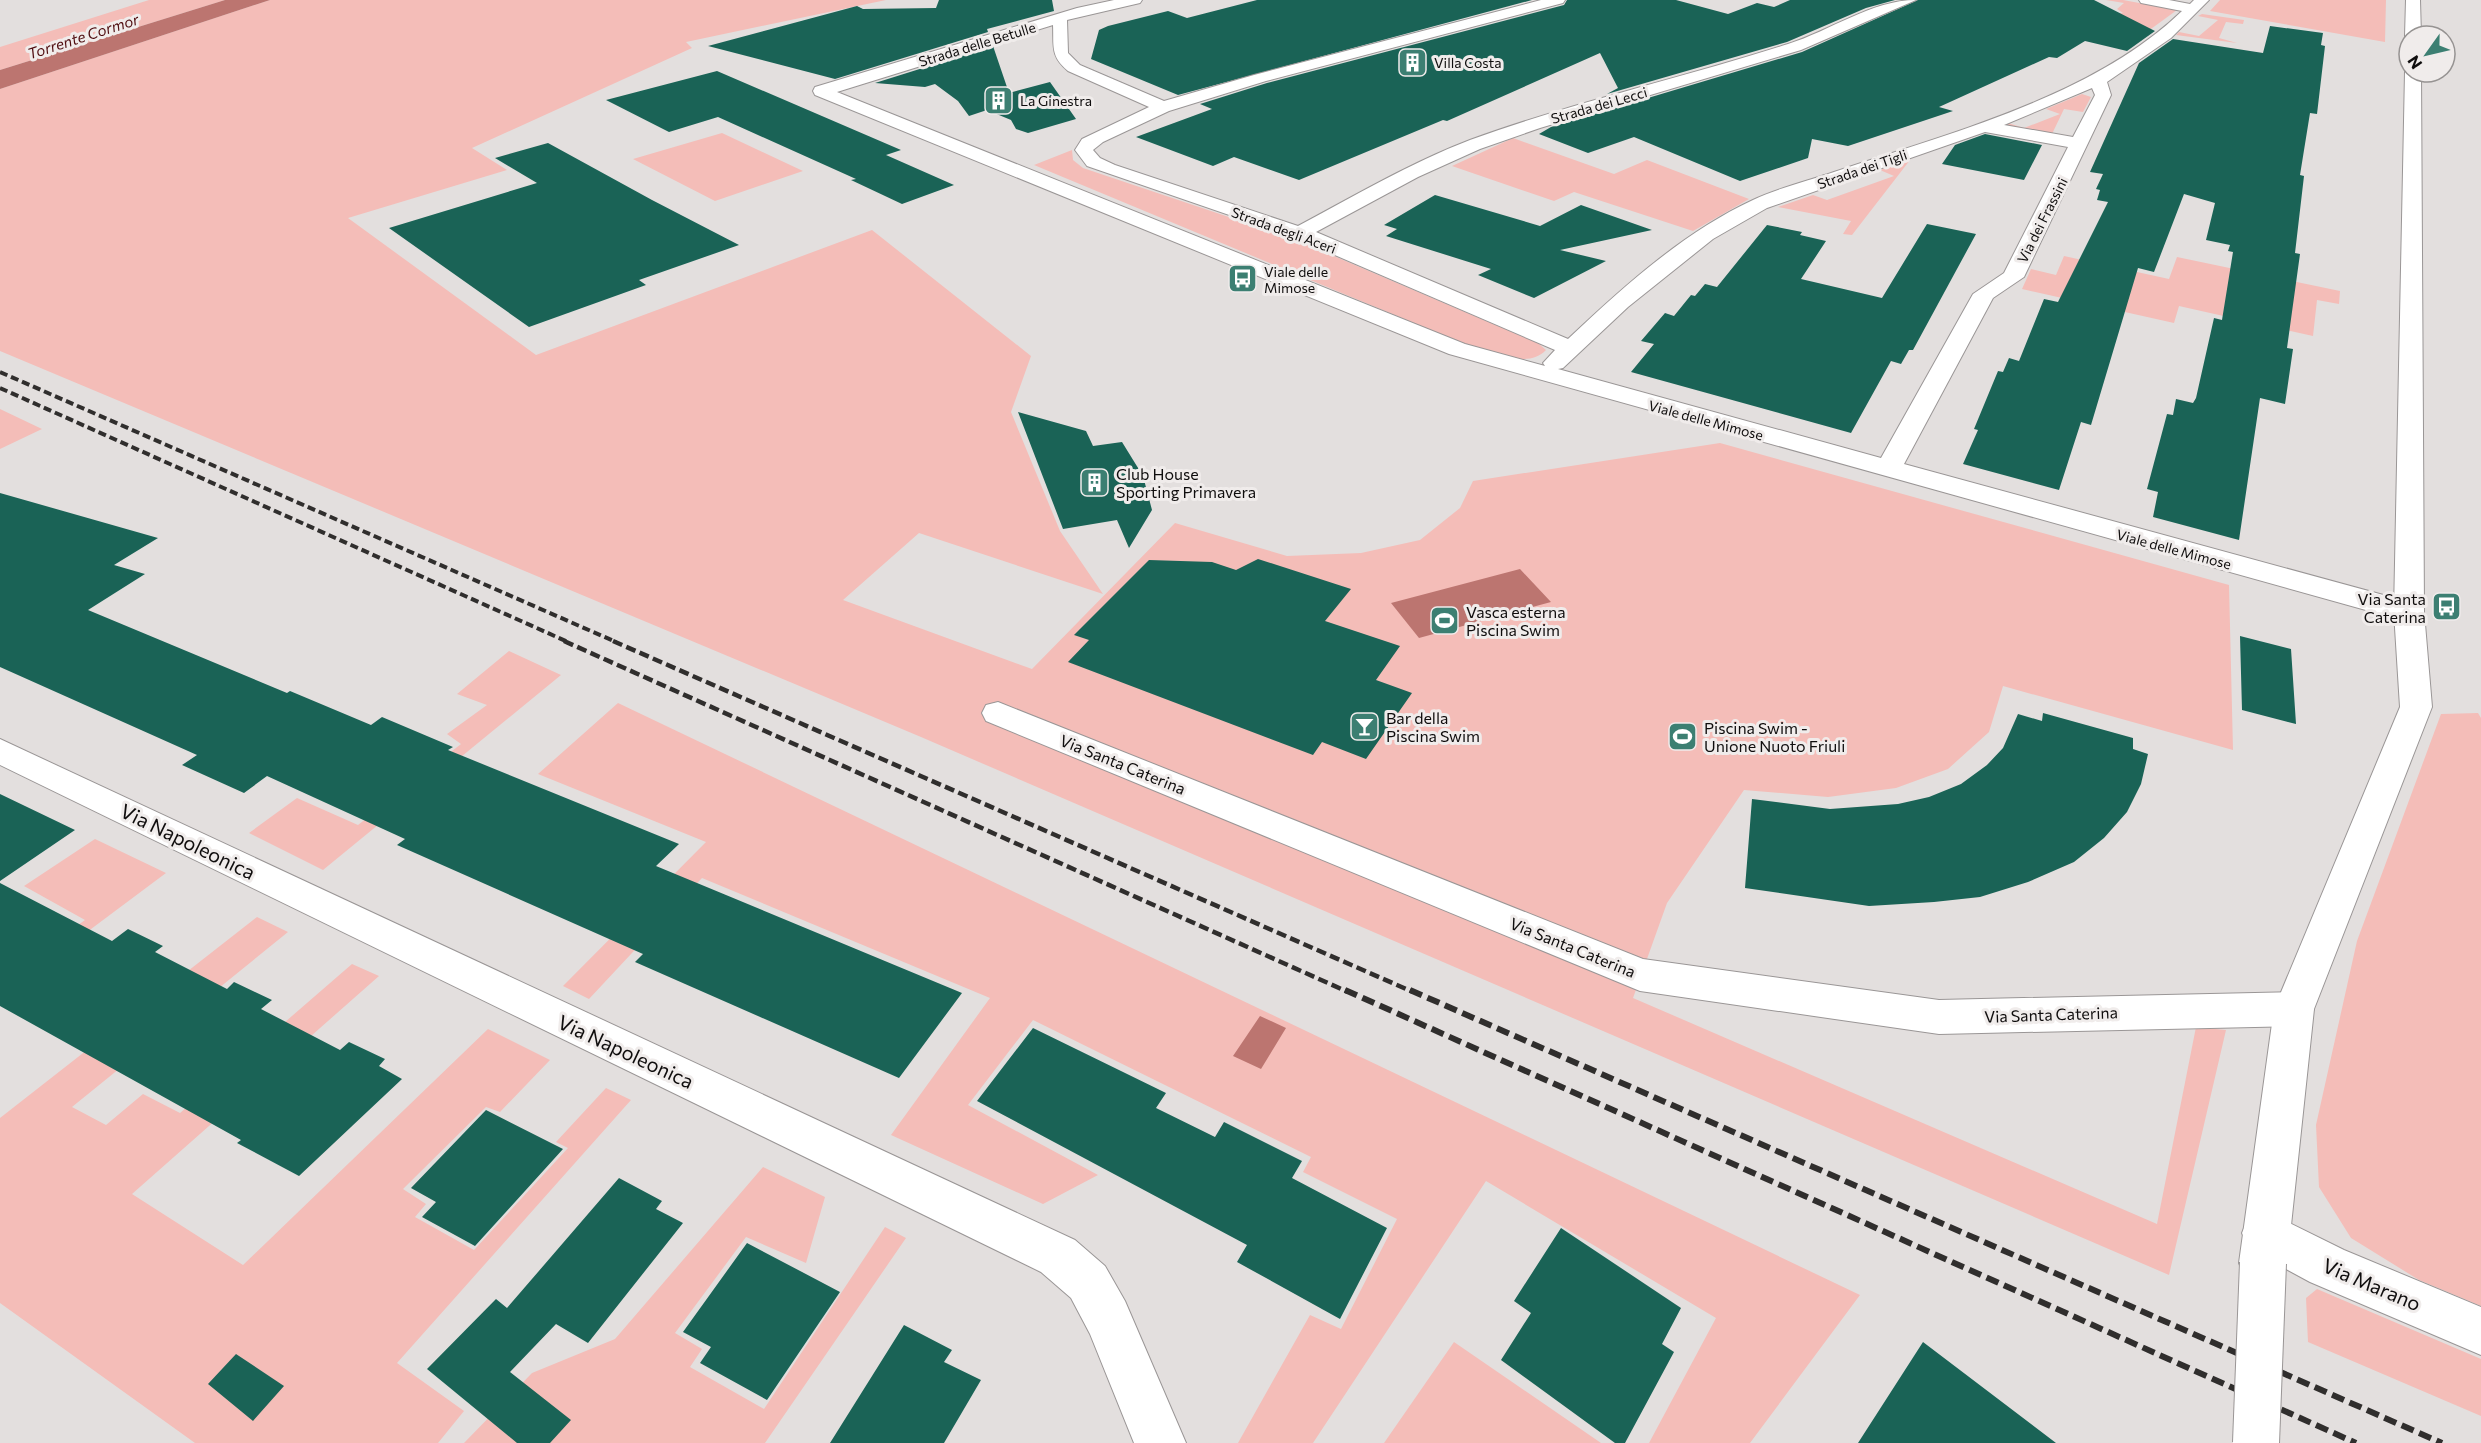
<svg xmlns="http://www.w3.org/2000/svg" width="2481" height="1443" font-family="Commissioner,sans-serif">
  <rect width="100%" height="100%" fill="#e3dfde"/>
  <!-- green -->
  <path fill="#f4bdb8" d="M149 0H225L0 70V47Z
    M270 0H886L686 42 692 48 472 148 507 170 348 218 536 355 872 230 1031 356 1011 412 1060 531 1103 594 919 533 843 600 1032 669 1175 523 1287 556 1361 553 1420 540 1460 508 1473 481 1720 443 2229 585 2233 750 2003 686 1989 732 1948 769 1896 788 1828 797 1744 790 1667 903 1633 998 2157 1224 2196 1027 2226 1030 2169 1275 921 737 0 351V89Z
    M2106 0H2123L2177 10 2144 34 2112 14 2123 13 2117 9 2124 3Z
    M2220 0H2386L2385 42 2210 11Z
    M2202 14 2244 20 2243 24 2226 22 2219 38 2237 43 2176 35 2179 32 2199 36 2218 20 2198 16Z
    M2082 94 2091 97 2083 112 2064 109 2052 134 1999 127 2008 123 2024 128 2060 114 2046 109Z
    M722 133 803 171 715 201 633 159Z
    M1513 138 1614 174 1647 160 1749 199 1693 231 1574 192 1554 201 1452 166Z
    M1072 150 1073 160 1083 168 1294 239 1538 343 1546 350C1526 371 1486 350 1462 343L1034 165Z
    M1910 160 1852 235 1843 234 1851 221 1778 207 1813 195 1827 200 1894 176 1880 170Z
    M2064 256 2169 279 2177 257 2340 291 2339 304 2317 300 2313 336 2179 306 2174 323 2022 289 2031 269 2056 275Z
    M0 409 42 429 0 449Z
    M509 651 561 675 323 870 249 833 297 798 358 825 461 744 447 734 487 705 457 694Z
    M618 703 1860 1295 1750 1443H1649L1716 1318 1486 1181 1313 1443H1238L1310 1315 1341 1329 1397 1219 1303 1172 1311 1157 1033 1020 968 1105 1098 1175 1043 1204 891 1135 990 998 702 878 589 999 563 986 706 842 538 774Z
    M2478 713 2481 718V1306L2419 1280 2351 1238 2319 1187 2316 1125 2357 941 2441 714Z
    M95 839 166 873 0 997V982L85 920 24 886Z
    M257 917 288 932 72 1107 106 1125 143 1094 180 1113 352 964 379 976 132 1194 243 1265 488 1029 550 1060 500 1112 486 1107 403 1189 426 1204 415 1217 474 1250 568 1148 556 1142 606 1088 631 1100 397 1363 464 1411 438 1443H195L0 1303V1118Z
    M763 1167 825 1197 806 1263 746 1237 675 1333 702 1349 690 1367 764 1409 885 1227 906 1238 765 1443H464L532 1373 615 1339Z
    M2317 1289 2481 1359V1416L2308 1342 2306 1298Z
    M1454 1342 1601 1443H1384Z"/>
  <!-- water -->
  <path fill="#bc7570" d="M225 0H270L0 89V70Z
    M1520 569 1551 602 1419 638 1391 603Z
    M1260 1016 1286 1028 1261 1069 1233 1056Z"/>
  <!-- building -->
  <path fill="#1a6356" d="M939 0H1052L1054 11 987 29 988 32 835 79 708 46 857 6 863 9 936 8Z
    M1257 0H1532L1178 95 1091 59 1099 30 1108 26 1168 11 1187 18Z
    M1567 0H1676L1728 14 1757 3 1774 7 1790 0H1895L1866 8 1787 42 1607 94 1618 88 1600 53 1447 121 1443 120 1299 180 1234 157 1213 166 1136 137 1212 109 1200 104 1267 83 1564 5Z
    M1918 0H2094L2155 31 2127 51 2085 41 2057 58 2049 57 1939 107 1953 111 1848 146 1812 139 1808 158 1740 181 1634 137 1588 153 1539 134 1551 127 1802 52Z
    M2270 26 2323 33 2321 45 2325 46 2317 114 2310 113 2300 175 2304 176 2295 253 2300 254 2287 348 2293 349 2285 404 2260 398 2239 540 2153 517 2158 492 2147 489 2167 414 2173 415 2176 399 2193 403 2196 398 2214 318 2222 320 2233 252 2228 251 2230 245 2206 240 2215 203 2184 194 2154 272 2138 268 2091 425 2081 422 2059 490 1963 464 1978 430 1974 429 1998 371 2003 372 2009 358 2019 361 2044 299 2058 302 2108 202 2097 200 2100 190 2096 189 2103 174 2090 172 2139 63 2173 39 2263 53Z
    M993 46 1009 93 1050 82 1076 119 1028 133 1016 129 1011 120 987 110 969 116 958 101 935 84 925 87 875 83Z
    M717 71 901 150 886 155 954 185 902 204 851 180 856 179 718 117 669 132 606 100Z
    M1985 134 2042 145 2024 180 1942 164 1955 145Z
    M548 143 652 200 739 245 639 280 646 285 529 327 389 228 537 183 495 158Z
    M1435 195 1540 226 1581 205 1652 230 1560 250 1606 261 1534 298 1478 275 1491 269 1386 236 1397 229 1384 225Z
    M1927 224 1976 234 1913 350H1909L1901 364 1891 361 1851 433 1631 372 1654 344 1641 341 1665 313 1674 316 1691 295 1695 296 1705 284 1717 287 1767 225 1802 232 1800 235 1826 241 1801 279 1882 298Z
    M1018 412 1086 431 1093 446 1122 442 1143 476 1152 510 1129 548 1117 520 1063 529Z
    M0 493 158 538 114 565 145 574 88 610 287 693 290 691 371 725 382 717 453 747 448 750 679 844 656 866 962 993 899 1078 635 962 643 954 397 845 405 839 267 776 244 793 182 765 197 755 0 667Z
    M1258 559 1351 589 1325 621 1400 646 1376 680 1412 693 1366 759 1322 742 1313 755 1068 662 1089 640 1074 635 1149 560 1212 562 1236 570Z
    M2240 636 2291 649 2296 724 2242 710Z
    M2043 713 2133 738V749L2148 754 2141 784 2127 812 2104 838 2074 862 2028 882 1980 897 1934 902 1869 906 1745 888 1752 799 1830 809 1898 804 1929 797 1961 784 1987 765 2003 748 2018 714 2042 721Z
    M0 794 75 830 0 881Z
    M0 883 112 941 128 929 163 946 155 952 227 989 234 982 272 1000 261 1009 340 1050 349 1042 385 1059 379 1066 402 1079 299 1176 237 1143 241 1140 0 1006Z
    M1033 1028 1166 1093 1156 1108 1215 1137 1224 1122 1302 1161 1292 1178 1387 1228 1340 1319 1237 1262 1247 1245 977 1101Z
    M486 1110 563 1149 475 1246 422 1217 436 1202 411 1188Z
    M619 1178 662 1201 656 1209 683 1223 588 1343 556 1324 510 1372 571 1420 550 1443H517L427 1369 496 1299 507 1308Z
    M1561 1228 1681 1308 1662 1344 1674 1352 1625 1443H1615L1501 1360 1531 1313 1514 1301Z
    M747 1243 840 1292 767 1400 700 1363 711 1347 683 1332Z
    M904 1325 952 1350 944 1362 981 1380 944 1443H830Z
    M1923 1342 2056 1443H1858Z
    M236 1354 284 1386 253 1421 208 1384Z"/>
  <g fill="none" stroke-linecap="round" stroke-linejoin="round">
    <defs>
      <path id="minor" d="M1114 0H1142L1140 3 1067 20 1068 53 1080 65 1164 101 1254 75 1541 0H1565L1563 3 1266 81 1169 111 1103 142 1093 150 1100 158 1115 165 1298 226C1354 196 1410 163 1470 140 1574 102 1683 78 1788 44 1830 31 1872 0 1916 0L1801 50 1540 128 1480 149 1418 177 1316 232 1568 339C1623 287 1684 232 1753 200 1778 188 1808 181 1834 172 1949 133 2093 97 2182 11L2141 3 2139 0H2169L2190 4 2194 0H2209L2171 38 2107 82 2111 95 2024 277 1993 298 1904 464 2420 605 2424 612 2420 619 2409 621 2398 619 1449 354 815 95 813 91 815 87 1077 8ZM1053 25C1054 46 1050 56 1068 71L1149 107 1082 139 1075 150 1087 166 1293 237 1555 350 1543 363 1545 366 1465 344 837 92ZM2092 88 2095 95 2073 137 2004 125ZM1985 132 2068 147 2004 273 1973 294 1881 458 1558 369 1563 368 1628 307 1713 239 1767 208Z
        M998 702 1643 959 1939 1000 2294 992 2308 997 2314 1009 2308 1021 2294 1026 1939 1034 1640 991 986 721 982 713 986 705Z
        M0 739 1075 1240 1105 1266 1125 1301 1186 1443H1134L1090 1334 1071 1298 1041 1272 0 765Z
        M2265 1211 2344 1250 2481 1307V1355L2310 1282 2249 1249 2242 1233 2249 1217Z"/>
      <path id="tertiary" d="M2406 0H2420L2421 36H2409V40L2405 36Z
        M2409 68V72H2421L2424 612 2432 707 2314 1009 2287 1263 2280 1279 2263 1286 2246 1279 2239 1263 2274 1009 2400 707 2394 612 2405 72Z"/>
    </defs>
    <!-- minor casing -->
    <use href="#minor" stroke="#9a9696" stroke-width="2"/>
    <!-- tertiary casing -->
    <use href="#tertiary" stroke="#9a9696" stroke-width="2"/>
    <!-- minor -->
    <use href="#minor" fill="#fff" fill-rule="evenodd"/>
    <!-- tertiary -->
    <use href="#tertiary" fill="#fff" fill-rule="evenodd"/>
    <!-- rail-far2 -->
    <path stroke="#302e2d" stroke-width="4" stroke-dasharray="8 4" stroke-linecap="butt" d="M0 372 616 642
      M0 388 568 642"/>
    <!-- rail-far1 -->
    <path stroke="#302e2d" stroke-width="4.5" stroke-dasharray="10 4.5" stroke-linecap="butt" d="M564 641 1348 992
      M613 641 1413 992"/>
    <!-- rail -->
    <path stroke="#302e2d" stroke-width="6" stroke-dasharray="13 6" stroke-linecap="butt" d="M1345 990 2356 1443
      M1410 990 2442 1443"/>
    <defs>
      <path id="tertiary-bridge" d="M2256 1443 2263 1263"/>
    </defs>
    <!-- tertiary-bridge casing -->
    <use href="#tertiary-bridge" stroke="#9a9696" stroke-width="48" stroke-linecap="butt"/>
    <!-- tertiary-bridge -->
    <use href="#tertiary-bridge" stroke="#fff" stroke-width="46"/>
  </g>
  <!-- icons -->
  <defs>
    <symbol id="building-square" viewBox="-11 -11 22 22"><rect x="-9" y="-9" width="18" height="18" rx="4" fill="#3c7f72" stroke="#f0eceb"/><path d="M-4-6H4V6H1V3H-1V6H-4ZM-2.5-4.3h1.7v1.8h-1.7ZM.8-4.3h1.7v1.8H.8ZM-2.5-1h1.7V.8h-1.7ZM.8-1h1.7V.8H.8Z" fill="#fff"/></symbol>
    <symbol id="bus-square" viewBox="-11 -11 22 22"><rect x="-9" y="-9" width="18" height="18" rx="4" fill="#3c7f72" stroke="#f0eceb"/><path d="M-5-6H5V4H4V6H2V4H-2V6H-4V4H-5ZM-3.5-4V0h7V-4ZM-3.5 1.2v1.5H-2V1.2ZM2 1.2v1.5H3.5V1.2Z" fill="#fff"/></symbol>
    <symbol id="stadium-square" viewBox="-11 -11 22 22"><rect x="-9" y="-9" width="18" height="18" rx="4" fill="#3c7f72" stroke="#f0eceb"/><path d="M0-5a6.5 5 0 1 0 0 10a6.5 5 0 1 0 0-10ZM-3.5-1.8h7v3.6h-7Z" fill="#fff"/></symbol>
    <symbol id="bar-square" viewBox="-11 -11 22 22"><rect x="-9" y="-9" width="18" height="18" rx="4" fill="#3c7f72" stroke="#f0eceb"/><path d="M-6-5H6L.8 .8V4.5H3.5V6h-7V4.5H-.8V.8Z" fill="#fff"/></symbol>
  </defs>
  <g fill-rule="evenodd">
    <use href="#building-square" x="1396" y="46" width="33" height="33"/>
    <use href="#building-square" x="982" y="84" width="33" height="33"/>
    <use href="#bus-square" x="1226" y="262" width="33" height="33"/>
    <use href="#building-square" x="1078" y="466" width="33" height="33"/>
    <use href="#bus-square" x="2430" y="590" width="33" height="33"/>
    <use href="#stadium-square" x="1428" y="604" width="33" height="33"/>
    <use href="#bar-square" x="1348" y="710" width="33" height="33"/>
    <use href="#stadium-square" x="1666" y="720" width="33" height="33"/>
  </g>
  <g text-anchor="middle" dominant-baseline="central" stroke-width="6" stroke-linejoin="round" paint-order="stroke">
    <!-- far-street labels -->
    <g font-size="14" fill="#0f0d0d" stroke="#f0eceb">
      <text transform="translate(977 44) rotate(-17)">Strada delle Betulle</text>
      <text transform="translate(1599 105) rotate(-16)">Strada dei Lecci</text>
      <text transform="translate(1862 169) rotate(-19)">Strada dei Tigli</text>
      <text transform="translate(2042 220) rotate(-63)">Via dei Frassini</text>
      <text transform="translate(1284 230) rotate(20)">Strada degli Aceri</text>
      <text transform="translate(1706 420) rotate(15)">Viale delle Mimose</text>
      <text transform="translate(2174 549) rotate(15)">Viale delle Mimose</text>
    </g>
    <!-- far-poi labels -->
    <g font-size="14" fill="#0f0d0d" stroke="#f0eceb" text-anchor="start">
      <text x="1434" y="62">Villa Costa</text>
      <text x="1020" y="100">La Ginestra</text>
      <text x="1264" y="271">Viale delle<tspan x="1264" dy="16">Mimose</tspan></text>
    </g>
    <!-- far-water labels -->
    <g font-size="15" font-style="italic" fill="#4f0d10" stroke="#f0eceb">
      <text transform="translate(83 36) rotate(-18)">Torrente Cormor</text>
    </g>
    <!-- poi labels -->
    <g font-size="16" fill="#0f0d0d" stroke="#f0eceb" text-anchor="start">
      <text x="1116" y="473">Club House<tspan x="1116" dy="18">Sporting Primavera</tspan></text>
      <text x="2426" y="598" text-anchor="end">Via Santa<tspan x="2426" dy="18">Caterina</tspan></text>
      <text x="1466" y="611">Vasca esterna<tspan x="1466" dy="18">Piscina Swim</tspan></text>
      <text x="1386" y="717">Bar della<tspan x="1386" dy="18">Piscina Swim</tspan></text>
      <text x="1704" y="727">Piscina Swim -<tspan x="1704" dy="18">Unione Nuoto Friuli</tspan></text>
    </g>
    <!-- street labels -->
    <g font-size="16" fill="#0f0d0d" stroke="#f0eceb">
      <text transform="translate(1123 764) rotate(22)">Via Santa Caterina</text>
      <text transform="translate(1573 947) rotate(22)">Via Santa Caterina</text>
      <text transform="translate(2051 1014) rotate(-2)">Via Santa Caterina</text>
    </g>
    <!-- near-street labels -->
    <g font-size="20" fill="#0f0d0d" stroke="#f0eceb">
      <text transform="translate(188 841) rotate(26)">Via Napoleonica</text>
      <text transform="translate(626 1051) rotate(25)">Via Napoleonica</text>
      <text transform="translate(2372 1284) rotate(23)">Via Marano</text>
    </g>
  </g>
  <!-- north arrow -->
  <g transform="translate(2427 54) rotate(236)"><circle r="28" fill="#f0eceb" stroke="#969392" stroke-width="1.5"/>
  <path d="M0-4.5L10 22L0 15L-10 22Z" fill="#3c7f72"/>
  <text y="-9" font-size="16" font-weight="bold" text-anchor="middle" fill="#0f0d0d">N</text>
  </g>
</svg>
